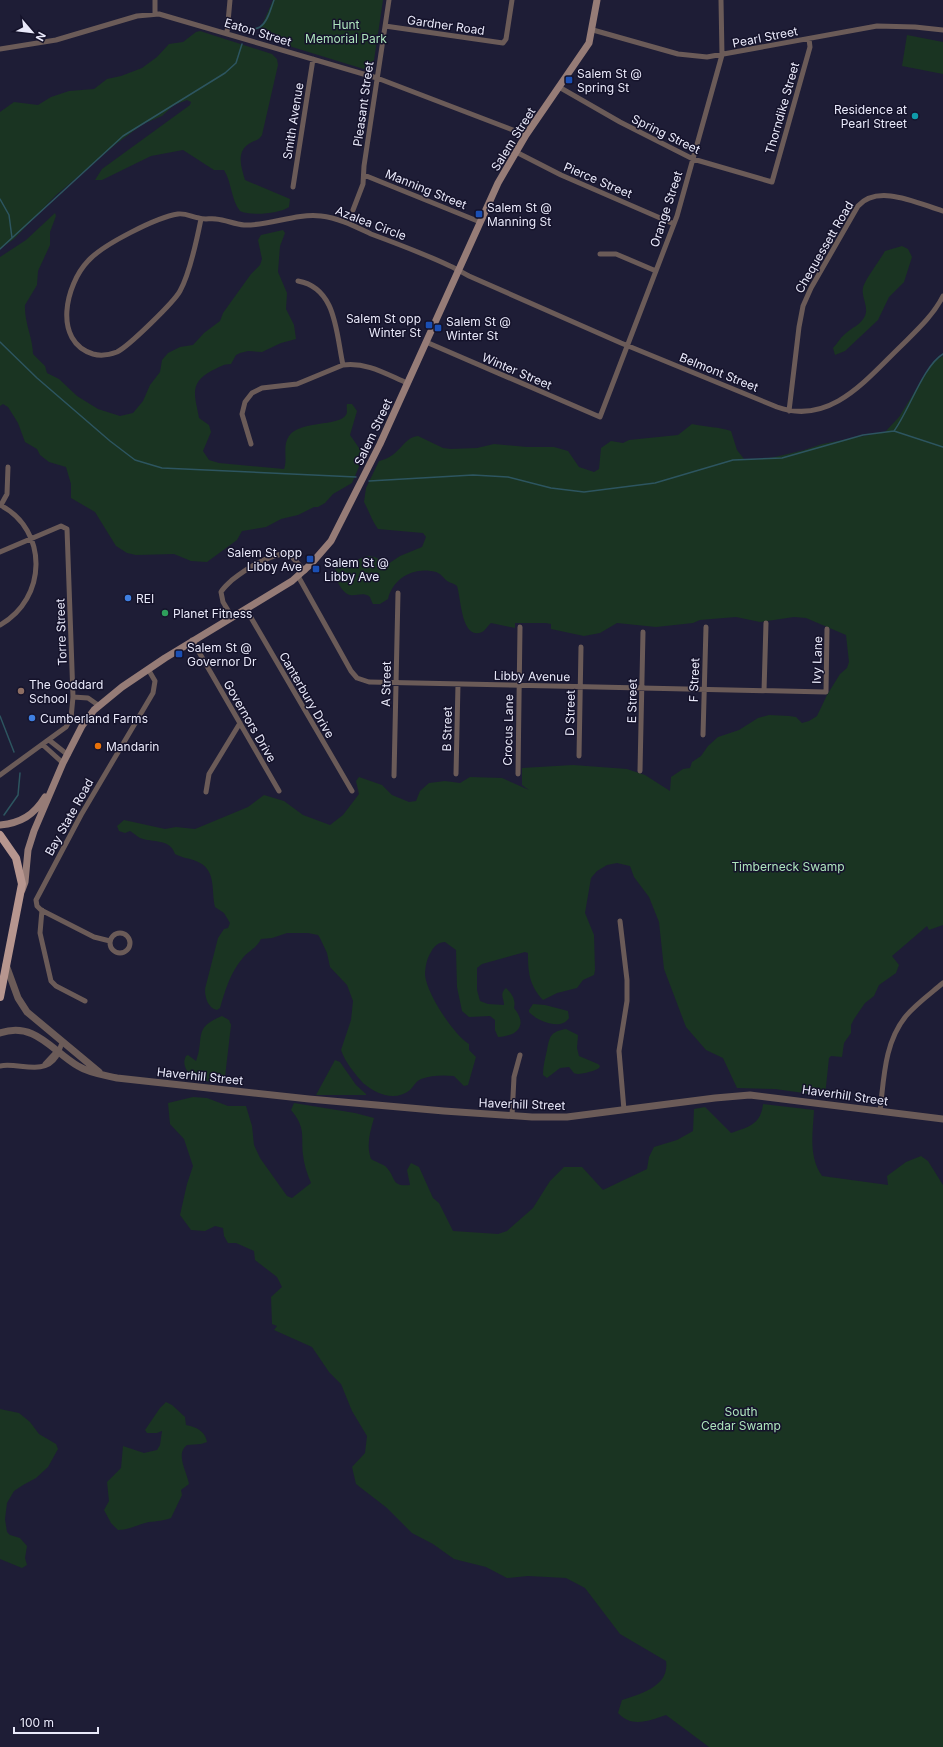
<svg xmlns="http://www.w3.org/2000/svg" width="943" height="1747" font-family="Inter,sans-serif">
  <rect width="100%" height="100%" fill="#1e1d36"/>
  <!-- green -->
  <path fill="#1a3422" d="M273 0H383L373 67 367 70 289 46 262 36 260 33 262 25Z
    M200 31 272 54 277 59 278 65 262 135C259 140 256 140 252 142 235 150 241 167 245 180L290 199 289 207C279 214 250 216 240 211 231 200 232 183 224 170H214L183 150 151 156 102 180H95L102 169 190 105 191 102 187 100 174 105 162 116 143 124 116 144 55 196 14 239 0 249V112L14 102 38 105 51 97 69 91 94 89 107 79 121 76 142 68 157 57 169 44 183 42 196 32Z
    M907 35 943 42V74L902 66Z
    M55 213 56 216 50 232V245L38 271 37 285 25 305C24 322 33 338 33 354L45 366 47 373 59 379 77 396 98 409 120 416 133 413 143 401 150 385 160 372 162 360 168 353 180 347 193 345 204 333 220 321 223 313 251 274 260 265 262 259 258 240 261 235 283 230 285 233 280 246 278 272 287 293 286 309 294 325 296 339 281 343 262 352 248 351 240 353 236 355 231 364C223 364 220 367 213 370 188 383 195 395 199 418L209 425 211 432 203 451 209 460 219 463 284 469C288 459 282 446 289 436 300 420 338 427 346 415 348 412 346 408 347 404H352L357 411 350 435 364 455 352 483 333 494 325 503 318 507H314L298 515 281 519 266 527 242 531 237 540 207 562 191 561 174 554 136 555 127 553 116 546 95 512 71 498V484L66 467 49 462 40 455 37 449 25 442 18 423 8 407 3 404 0 406V257L26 240Z
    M902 246 908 249 912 257 904 282 889 297 878 320 845 351 835 355 833 348C837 344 840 338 845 334 852 327 860 326 865 316 869 307 861 297 863 288 864 281 880 260 885 251Z
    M943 356V925L929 930 927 926 892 956 899 965 896 973 879 985 874 996 865 1003 854 1019 851 1025V1033L844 1043 842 1057 831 1056 829 1058 825 1096 775 1089 737 1088 723 1058 706 1050 686 1027 664 969 659 922 649 897 634 877 630 866 617 863 607 865 597 871 591 878 585 913 594 935 595 970 594 975 583 980 577 988 557 993 543 1000C529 985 528 972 528 953L525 952 482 964 477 968V990L480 1001 488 1004 504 1005C504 998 499 994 506 988 512 994 516 1000 514 1008 528 1025 518 1036 498 1037L495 1030V1020L490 1016 469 1017 462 1011 457 987 456 950 445 942C439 942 434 946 431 952 427 958 425 967 425 975 427 994 453 1034 469 1044V1050L476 1057 468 1085 464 1086 454 1076C444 1075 431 1075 421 1079 416 1081 414 1086 410 1090 395 1102 376 1094 363 1083 355 1074 345 1062 341 1050L351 1020 353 1001 347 985 330 967 327 953 320 938 318 935 308 933H287L272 938 261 939C255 950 249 950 242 959 230 973 225 991 220 1008L217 1010C208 1008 205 998 205 989L218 938 224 929 228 928 230 923 224 913 215 907C211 890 217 869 196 861 189 858 182 858 175 854 170 838 153 843 140 838 136 836 134 833 130 831L125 833 119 831 117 826 124 820 165 829 176 827 195 829 248 807 264 795 284 801 303 815 330 825 343 815 359 794 356 781 359 777 382 785 392 795 409 802 416 801 420 791 429 783 445 781 460 783 470 777 502 778 529 790 522 785V768L573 765 627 769 645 775 670 791 671 777 683 769 690 768 692 762 701 756 708 746 718 737 739 730 758 718 769 715 789 716 796 717 802 723 809 721 817 716 827 695 840 674 847 668 849 662 846 635 806 618 794 617 760 622 736 617 700 620 693 623 656 627 617 623 600 633 584 636 551 629V624L546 623H515V628L491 623C487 626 486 630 482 632 461 641 461 597 457 586 454 583 449 583 446 580 443 577 441 574 436 572 414 566 393 578 388 599L380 604H373C371 601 371 598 369 596 363 592 356 596 350 595 339 592 331 570 338 562L354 561 367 556 375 557 388 564 400 556 422 547 426 537 423 533 378 529C372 521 369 511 364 502L366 488 379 461C400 457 403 437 418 436L443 448 451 449 477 448 494 444 527 447H554L568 451 579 467 594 472 599 469 601 448 611 441 623 443 629 440 678 435 692 424C705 427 720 427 731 431L737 450 744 459 755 460 775 457 804 450 822 444 885 432 899 417 933 362Z
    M533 1004 545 1005 568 1011 569 1018C561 1031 537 1021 529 1012V1010Z
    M222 1016 229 1020 231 1025 225 1077C214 1089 176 1076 186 1056L188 1055 196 1061C205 1038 192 1028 222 1016Z
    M566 1029 578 1035 577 1048 579 1056 598 1064 600 1066 599 1068C595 1071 577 1076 574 1073 572 1071 571 1069 569 1067L560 1068 547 1078 543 1075C543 1066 545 1059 547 1050 550 1036 550 1032 566 1029Z
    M335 1060 340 1062 356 1085 366 1094V1095H316Z
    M193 1097 207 1098 228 1106H246L252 1126 254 1145 260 1158 287 1196 292 1198 311 1183C307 1174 304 1164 303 1155 301 1135 306 1128 291 1110L294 1103 355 1113 374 1118C370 1132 366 1145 371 1159 375 1162 384 1164 387 1168 396 1178 391 1187 410 1185L407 1170 411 1163 419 1167 433 1198 439 1203 453 1231 498 1234 507 1231 533 1208 550 1181 564 1167H582L603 1190 647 1169 649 1157 654 1147 677 1140 693 1131 694 1109 705 1107 731 1133C749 1127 761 1124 763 1104L814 1110C813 1132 808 1156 822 1176L888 1185 887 1176 906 1162 921 1156 928 1161 943 1185V1747H709L666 1715C648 1721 632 1728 618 1713L622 1700C641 1694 670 1686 666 1661L620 1634 585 1588 566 1578 528 1576 507 1578 486 1567 454 1559 433 1544 412 1533 387 1508 356 1484 352 1467 365 1453 367 1436 352 1411 341 1384 329 1372 312 1347 274 1330 277 1326 272 1324 271 1297 282 1287 277 1277 255 1260 254 1251 236 1243H228L224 1236 223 1228 215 1226 205 1231 191 1230 180 1215 187 1184 193 1166 184 1139 170 1124 168 1103Z
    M166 1402 172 1405 185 1417 186 1425C195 1427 205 1430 207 1442L201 1444 187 1445C175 1454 187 1472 189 1484L181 1490 182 1495 171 1518C163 1521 157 1521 149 1522 139 1524 129 1530 118 1530L111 1523 104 1510 109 1501 107 1482 121 1468 123 1446 144 1453 157 1450 160 1445 162 1431 157 1433H147L145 1430 160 1408Z
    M0 1409 19 1413 30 1422 39 1434 56 1444 58 1449 48 1467 36 1478 23 1485 14 1491 7 1503 5 1519 7 1532 10 1535 20 1538 27 1546 25 1558 27 1565 22 1568 0 1559Z"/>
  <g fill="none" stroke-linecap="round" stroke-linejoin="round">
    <!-- stream -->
    <path stroke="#2d5560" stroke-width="1.5" d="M246 33C250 28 255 30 260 27 268 22 271 8 274 0
      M0 199 9 215 12 238
      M0 249 123 136 225 73 236 63 242 44
      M0 342 37 378 110 441 135 460 162 468 356 477
      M894 431C909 411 923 366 943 354
      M369 481 473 475 508 477 551 488 584 492 655 483 733 460 782 458 863 435 894 431 943 447
      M0 716 14 752
      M4 815 18 795 20 773"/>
    <!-- minor -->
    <path stroke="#6b5b58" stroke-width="5" d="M155 13V0
      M385 26 503 43 506 39 512 0
      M593 30 678 54 707 57 877 26 915 27 943 30
      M227 33 230 0
      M0 49 56 40 137 16 159 14 377 78 526 135
      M559 87 620 122 693 159 772 182 810 47 809 39
      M516 152 561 175 674 224
      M364 175 480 222
      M293 187 313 59
      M353 210 363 184 364 166 389 0
      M201 219C197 239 190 273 180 291 174 302 129 346 117 352 109 355 100 356 93 354 52 341 66 284 88 261 102 245 157 217 178 214 186 213 192 217 199 218 204 220 211 218 216 219 226 220 234 224 244 225 270 226 295 213 321 216 339 218 356 227 371 234 398 244 425 254 450 266 457 269 463 273 469 276L621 343 777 407C830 426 866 380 900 347 916 331 933 316 943 296
      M600 254H616L656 271
      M298 281C337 288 336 334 343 365
      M426 342 600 417 677 216 722 55 721 0
      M789 411 799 327 803 306 811 288 858 206C878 183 919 204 943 211
      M251 444 242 414 245 402 252 393 262 388 297 384 343 365C367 362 386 374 407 383
      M0 505C49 530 47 599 0 625
      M1 505 7 494 8 467
      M0 552 61 526 67 529 73 697 71 718 66 727 0 775
      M298 576 351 671 357 678 369 682 826 692 827 629
      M246 609 352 791
      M232 617 223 602 221 592C224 587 228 584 232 580 249 567 265 557 286 553L291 556 305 571
      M192 640 279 791
      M764 691 766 623
      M73 697 88 698 98 705
      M703 735 706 627
      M49 740 68 755
      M43 745 63 763
      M579 756 581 647
      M640 771 643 632
      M456 774 458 684
      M518 774 520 627
      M394 776 398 593
      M206 792 209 774 240 723
      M42 910 40 933 51 981 56 986 85 1001
      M620 921 627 980V1001L619 1051 624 1110
      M110 943a10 10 0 1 1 20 0a10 10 0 1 1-20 0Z
      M110 941 94 937 41 910 37 906 36 900 81 815 153 693 155 681 148 669
      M45 1064 58 1050
      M0 1066C17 1062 44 1076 56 1057 59 1053 60 1047 62 1043
      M880 1111C884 1079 884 1043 906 1016 916 1004 930 994 943 983
      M512 1116 514 1077 520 1055"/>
    <!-- tertiary -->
    <path stroke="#6b5b58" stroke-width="7" d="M6 965 18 998 27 1012 99 1072
      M0 1033C35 1021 52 1051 78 1066 89 1073 104 1075 117 1078L309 1099 444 1111 532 1117H567L715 1098 750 1095 943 1119"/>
    <!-- secondary -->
    <path stroke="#967c77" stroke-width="7" d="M0 825C21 823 34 815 45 797
      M22 890 25 882 28 850 34 831 63 763 82 726 94 710 122 687 165 658 292 581 311 564 331 541 380 444 498 183 526 135 589 43 597 0"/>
    <!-- primary -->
    <path stroke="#b7968f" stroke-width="8" d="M0 835 16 858 22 884 0 997"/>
  </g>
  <!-- markers -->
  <g fill="#1a4fb4" stroke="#15132b" stroke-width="1.5">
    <rect x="565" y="76" width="8" height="8" rx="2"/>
    <rect x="475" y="210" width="8" height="8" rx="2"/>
    <rect x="425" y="321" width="8" height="8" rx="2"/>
    <rect x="434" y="324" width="8" height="8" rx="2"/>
    <rect x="306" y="555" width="8" height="8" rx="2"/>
    <rect x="312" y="565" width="8" height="8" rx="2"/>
    <rect x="175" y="650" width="8" height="8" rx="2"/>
  </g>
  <circle fill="#0f9aa8" stroke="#15132b" stroke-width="1.5" cx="915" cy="116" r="4"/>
  <g fill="#3f7fe0" stroke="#15132b" stroke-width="1.5">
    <circle cx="128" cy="598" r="4"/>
    <circle cx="32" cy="718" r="4"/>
  </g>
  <circle fill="#2e9e5b" stroke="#15132b" stroke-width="1.5" cx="165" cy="613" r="4"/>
  <circle fill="#8d6e63" stroke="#15132b" stroke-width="1.5" cx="21" cy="691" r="4"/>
  <circle fill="#e8710a" stroke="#15132b" stroke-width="1.5" cx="98" cy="746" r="4"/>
  <g text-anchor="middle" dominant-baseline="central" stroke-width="3" stroke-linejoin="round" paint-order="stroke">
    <!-- park labels -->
    <g font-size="12" fill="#ade4bc" stroke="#15132b">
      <text x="346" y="24">Hunt<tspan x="346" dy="14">Memorial Park</tspan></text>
      <text x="788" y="866">Timberneck Swamp</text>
      <text x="741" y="1411">South<tspan x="741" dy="14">Cedar Swamp</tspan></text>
    </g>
    <!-- street labels -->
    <g font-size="12" fill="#e9e9fa" stroke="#15132b">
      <text transform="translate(446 25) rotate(8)">Gardner Road</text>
      <text transform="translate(258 32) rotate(17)">Eaton Street</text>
      <text transform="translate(765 37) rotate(-11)">Pearl Street</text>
      <text transform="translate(363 104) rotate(-82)">Pleasant Street</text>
      <text transform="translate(782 108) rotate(-74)">Thorndike Street</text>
      <text transform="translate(293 121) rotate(-81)">Smith Avenue</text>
      <text transform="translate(666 134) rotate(26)">Spring Street</text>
      <text transform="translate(513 139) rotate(-58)">Salem Street</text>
      <text transform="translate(598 180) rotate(23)">Pierce Street</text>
      <text transform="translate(426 189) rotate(22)">Manning Street</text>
      <text transform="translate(666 209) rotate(-72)">Orange Street</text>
      <text transform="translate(371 223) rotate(21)">Azalea Circle</text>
      <text transform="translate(824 247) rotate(-60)">Chequessett Road</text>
      <text transform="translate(517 371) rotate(23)">Winter Street</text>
      <text transform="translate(719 372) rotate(22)">Belmont Street</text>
      <text transform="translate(373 432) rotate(-65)">Salem Street</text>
      <text transform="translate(61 632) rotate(-92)">Torre Street</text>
      <text transform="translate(817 660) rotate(-88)">Ivy Lane</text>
      <text transform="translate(532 676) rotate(1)">Libby Avenue</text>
      <text transform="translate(694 680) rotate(-88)">F Street</text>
      <text transform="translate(386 684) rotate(-89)">A Street</text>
      <text transform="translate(307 695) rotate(60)">Canterbury Drive</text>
      <text transform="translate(632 701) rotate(-89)">E Street</text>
      <text transform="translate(570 713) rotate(-89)">D Street</text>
      <text transform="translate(250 721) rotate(60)">Governors Drive</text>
      <text transform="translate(447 729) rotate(-89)">B Street</text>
      <text transform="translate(508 730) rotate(-89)">Crocus Lane</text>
      <text transform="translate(69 817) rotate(-61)">Bay State Road</text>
      <text transform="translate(200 1076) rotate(6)">Haverhill Street</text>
      <text transform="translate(845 1095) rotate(8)">Haverhill Street</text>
      <text transform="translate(522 1104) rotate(2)">Haverhill Street</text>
    </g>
    <!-- poi labels -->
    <g font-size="12" fill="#e9e9fa" stroke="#15132b" text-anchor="start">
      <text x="577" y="73">Salem St @<tspan x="577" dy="14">Spring St</tspan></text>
      <text x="907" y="109" text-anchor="end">Residence at<tspan x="907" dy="14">Pearl Street</tspan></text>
      <text x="487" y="207">Salem St @<tspan x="487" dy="14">Manning St</tspan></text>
      <text x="421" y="318" text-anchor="end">Salem St opp<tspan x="421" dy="14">Winter St</tspan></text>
      <text x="446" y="321">Salem St @<tspan x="446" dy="14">Winter St</tspan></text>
      <text x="302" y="552" text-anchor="end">Salem St opp<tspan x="302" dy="14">Libby Ave</tspan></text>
      <text x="324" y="562">Salem St @<tspan x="324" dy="14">Libby Ave</tspan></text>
      <text x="136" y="598">REI</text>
      <text x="173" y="613">Planet Fitness</text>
      <text x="187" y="647">Salem St @<tspan x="187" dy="14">Governor Dr</tspan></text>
      <text x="29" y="684">The Goddard<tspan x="29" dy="14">School</tspan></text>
      <text x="40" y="718">Cumberland Farms</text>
      <text x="106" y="746">Mandarin</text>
    </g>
  </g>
  <!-- north arrow -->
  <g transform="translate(32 32) rotate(118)" stroke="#15132b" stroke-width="3" paint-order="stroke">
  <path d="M0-3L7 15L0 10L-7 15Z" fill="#e9e9fa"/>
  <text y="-6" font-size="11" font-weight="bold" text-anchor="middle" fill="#e9e9fa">N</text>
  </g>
  <!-- scale -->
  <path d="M14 1727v6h84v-6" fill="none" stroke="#e9e9fa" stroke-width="2"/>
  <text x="20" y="1727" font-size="12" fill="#e9e9fa" stroke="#15132b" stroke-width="3" paint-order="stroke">100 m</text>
</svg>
